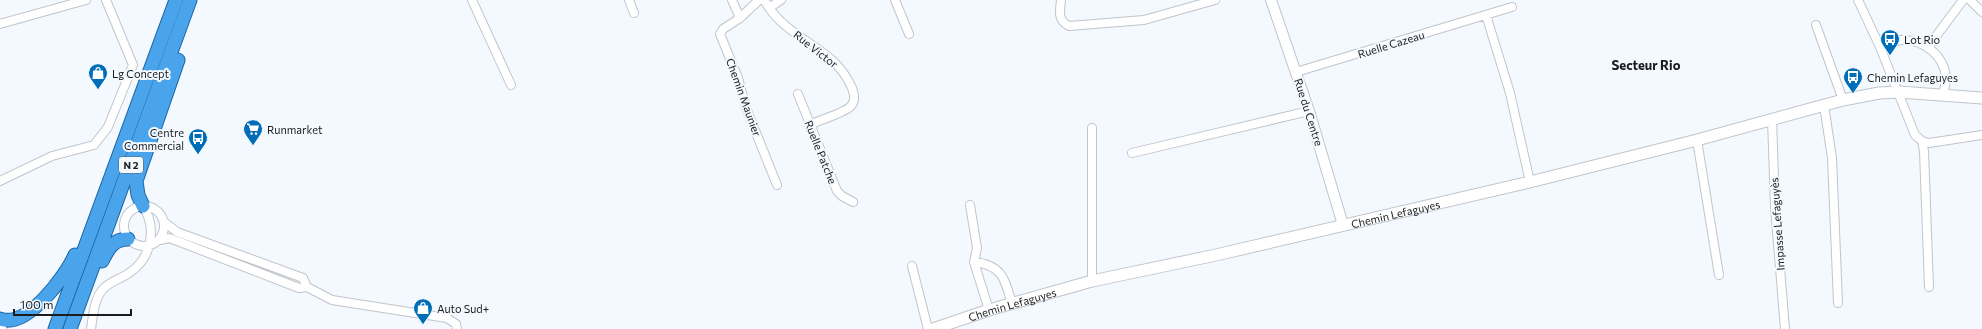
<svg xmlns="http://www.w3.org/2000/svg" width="1982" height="329" font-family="Commissioner,sans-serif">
  <rect width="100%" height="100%" fill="#f3f9ff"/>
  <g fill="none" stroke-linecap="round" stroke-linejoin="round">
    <defs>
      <path id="minor" d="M472 0 511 85
        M629 0 634 13
        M732 0 740 18
        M759 0 740 18 723 29 720 34 738 78 746 108 777 185
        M764 0C770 10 777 19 786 26 811 47 838 56 852 88 854 94 856 100 851 106 845 113 819 120 809 125
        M895 0 909 34
        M1061 0C1060 11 1057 20 1069 26L1144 20 1215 0
        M1858 0 1880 47 1915 135 1922 141 1929 143 1982 135
        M1970 0 1982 12
        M769 8 781 0
        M1486 15 1510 93 1530 182
        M0 24 86 0
        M1816 25 1843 100
        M1880 47C1887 45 1894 41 1901 40 1924 39 1945 56 1946 79 1946 84 1944 90 1943 94
        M1928 47 1963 0
        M1296 72 1512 7
        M798 94 837 191 842 196 853 202
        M1824 105 1832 158 1838 303
        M1772 119 1775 207 1785 329
        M1697 140 1719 275
        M1922 141 1924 151 1929 287
        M1132 153 1309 111
        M0 181 52 156 94 145 108 127 133 65 106 0
        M970 205 977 248 974 262 989 310
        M124 226a20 20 0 1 1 40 0a20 20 0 1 1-40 0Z
        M164 222 177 232 303 278 307 287
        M160 240 169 238 180 242 299 288 307 287 332 300 447 318 456 324 457 329
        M974 262C1003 265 1005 280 1012 304
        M912 266 928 329
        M1092 281V128
        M91 329C93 316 94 299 103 289 110 281 121 279 129 273 152 258 157 228 143 206"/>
      <path id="tertiary" d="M1271 0 1309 111 1343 225"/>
      <g id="secondary">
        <path d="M0 327 1 329"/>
        <path id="s1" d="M933 329 989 310 1092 281 1216 255 1530 182 1697 140 1843 100 1879 93 1899 92 1982 98"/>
      </g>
      <path id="trunk" d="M143 206 138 195 136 181 178 60
        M102 261C108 249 113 239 128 239
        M0 319C27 329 66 276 75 255
        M55 329 176 0
        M70 329 190 0"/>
    </defs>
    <!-- minor casing -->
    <use href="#minor" stroke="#c0c5cb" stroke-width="10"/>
    <!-- tertiary casing -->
    <use href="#tertiary" stroke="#c0c5cb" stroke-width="12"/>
    <!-- secondary casing -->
    <use href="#secondary" stroke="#c0c5cb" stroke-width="13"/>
    <!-- trunk casing -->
    <use href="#trunk" stroke="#1c65a0" stroke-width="15"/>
    <!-- minor -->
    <use href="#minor" stroke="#fff" stroke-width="8"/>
    <!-- tertiary -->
    <use href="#tertiary" stroke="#fff" stroke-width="10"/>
    <!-- secondary -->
    <use href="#secondary" stroke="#fff" stroke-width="11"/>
    <!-- trunk -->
    <use href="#trunk" stroke="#4aa4eb" stroke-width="13"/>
  </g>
  <!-- icons -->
  <defs>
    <symbol id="bus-pin" viewBox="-11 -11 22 30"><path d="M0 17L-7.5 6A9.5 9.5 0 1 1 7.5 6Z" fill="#006db9" stroke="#f3f9ff"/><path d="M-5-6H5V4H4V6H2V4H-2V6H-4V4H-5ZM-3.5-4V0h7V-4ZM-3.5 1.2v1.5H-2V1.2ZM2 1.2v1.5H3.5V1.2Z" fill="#fff"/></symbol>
    <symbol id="shop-pin" viewBox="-11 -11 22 30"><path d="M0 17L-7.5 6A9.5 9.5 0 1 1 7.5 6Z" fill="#006db9" stroke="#f3f9ff"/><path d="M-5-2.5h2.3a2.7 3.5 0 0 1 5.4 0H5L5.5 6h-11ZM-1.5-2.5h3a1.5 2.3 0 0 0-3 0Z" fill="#fff"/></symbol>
    <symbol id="supermarket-pin" viewBox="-11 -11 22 30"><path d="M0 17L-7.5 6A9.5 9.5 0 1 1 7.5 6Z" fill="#006db9" stroke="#f3f9ff"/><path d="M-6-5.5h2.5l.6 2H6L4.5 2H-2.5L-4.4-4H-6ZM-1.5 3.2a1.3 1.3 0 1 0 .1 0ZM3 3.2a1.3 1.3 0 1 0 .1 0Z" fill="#fff"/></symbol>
  </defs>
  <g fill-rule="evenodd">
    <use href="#bus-pin" x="1879" y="28" width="22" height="30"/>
    <use href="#shop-pin" x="87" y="62" width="22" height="30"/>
    <use href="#bus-pin" x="1842" y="66" width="22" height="30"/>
    <use href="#supermarket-pin" x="242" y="118" width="22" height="30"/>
    <use href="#bus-pin" x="187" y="127" width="22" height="30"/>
    <use href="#shop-pin" x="412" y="297" width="22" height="30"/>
  </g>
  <g text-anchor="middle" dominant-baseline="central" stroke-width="4" stroke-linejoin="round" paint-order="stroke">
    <!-- shield labels -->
    <rect fill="#f3f9ff" stroke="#5b5e62" stroke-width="1" x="119" y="157" width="24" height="16" rx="3"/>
    <g font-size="10" font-weight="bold" fill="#1a1c1e">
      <text x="131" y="165">N 2</text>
    </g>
    <!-- poi labels -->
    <g font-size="11" fill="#1a1c1e" stroke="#f3f9ff" text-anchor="start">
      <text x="1904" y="39">Lot Rio</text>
      <text x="112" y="73">Lg Concept</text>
      <text x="1867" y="77">Chemin Lefaguyes</text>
      <text x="267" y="129">Runmarket</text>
      <text x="184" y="132" text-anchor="end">Centre<tspan x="184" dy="13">Commercial</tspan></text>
      <text x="437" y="308">Auto Sud+</text>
    </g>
    <!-- street labels -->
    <g font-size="11" fill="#1a1c1e" stroke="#f3f9ff">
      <text transform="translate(1391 44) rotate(-17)">Ruelle Cazeau</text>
      <text transform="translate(816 49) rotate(38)">Rue Victor</text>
      <text transform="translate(744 97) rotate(70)">Chemin Maunier</text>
      <text transform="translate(1309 112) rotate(72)">Rue du Centre</text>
      <text transform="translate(821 152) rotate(68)">Ruelle Patche</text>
      <text stroke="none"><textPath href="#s1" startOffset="477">Chemin Lefaguyes</textPath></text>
      <text transform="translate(1777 224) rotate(-94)">Impasse Lefaguyès</text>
      <text stroke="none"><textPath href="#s1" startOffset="83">Chemin Lefaguyes</textPath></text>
    </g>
    <!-- quarter labels -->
    <g font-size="13" font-weight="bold" fill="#1a1c1e" stroke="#f3f9ff">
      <text x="1646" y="65">Secteur Rio</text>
    </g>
  </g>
  <!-- scale -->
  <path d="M14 309v6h117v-6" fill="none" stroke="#1a1c1e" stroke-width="2"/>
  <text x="20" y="309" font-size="12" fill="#1a1c1e" stroke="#f3f9ff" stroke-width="3" paint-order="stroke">100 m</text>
</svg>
